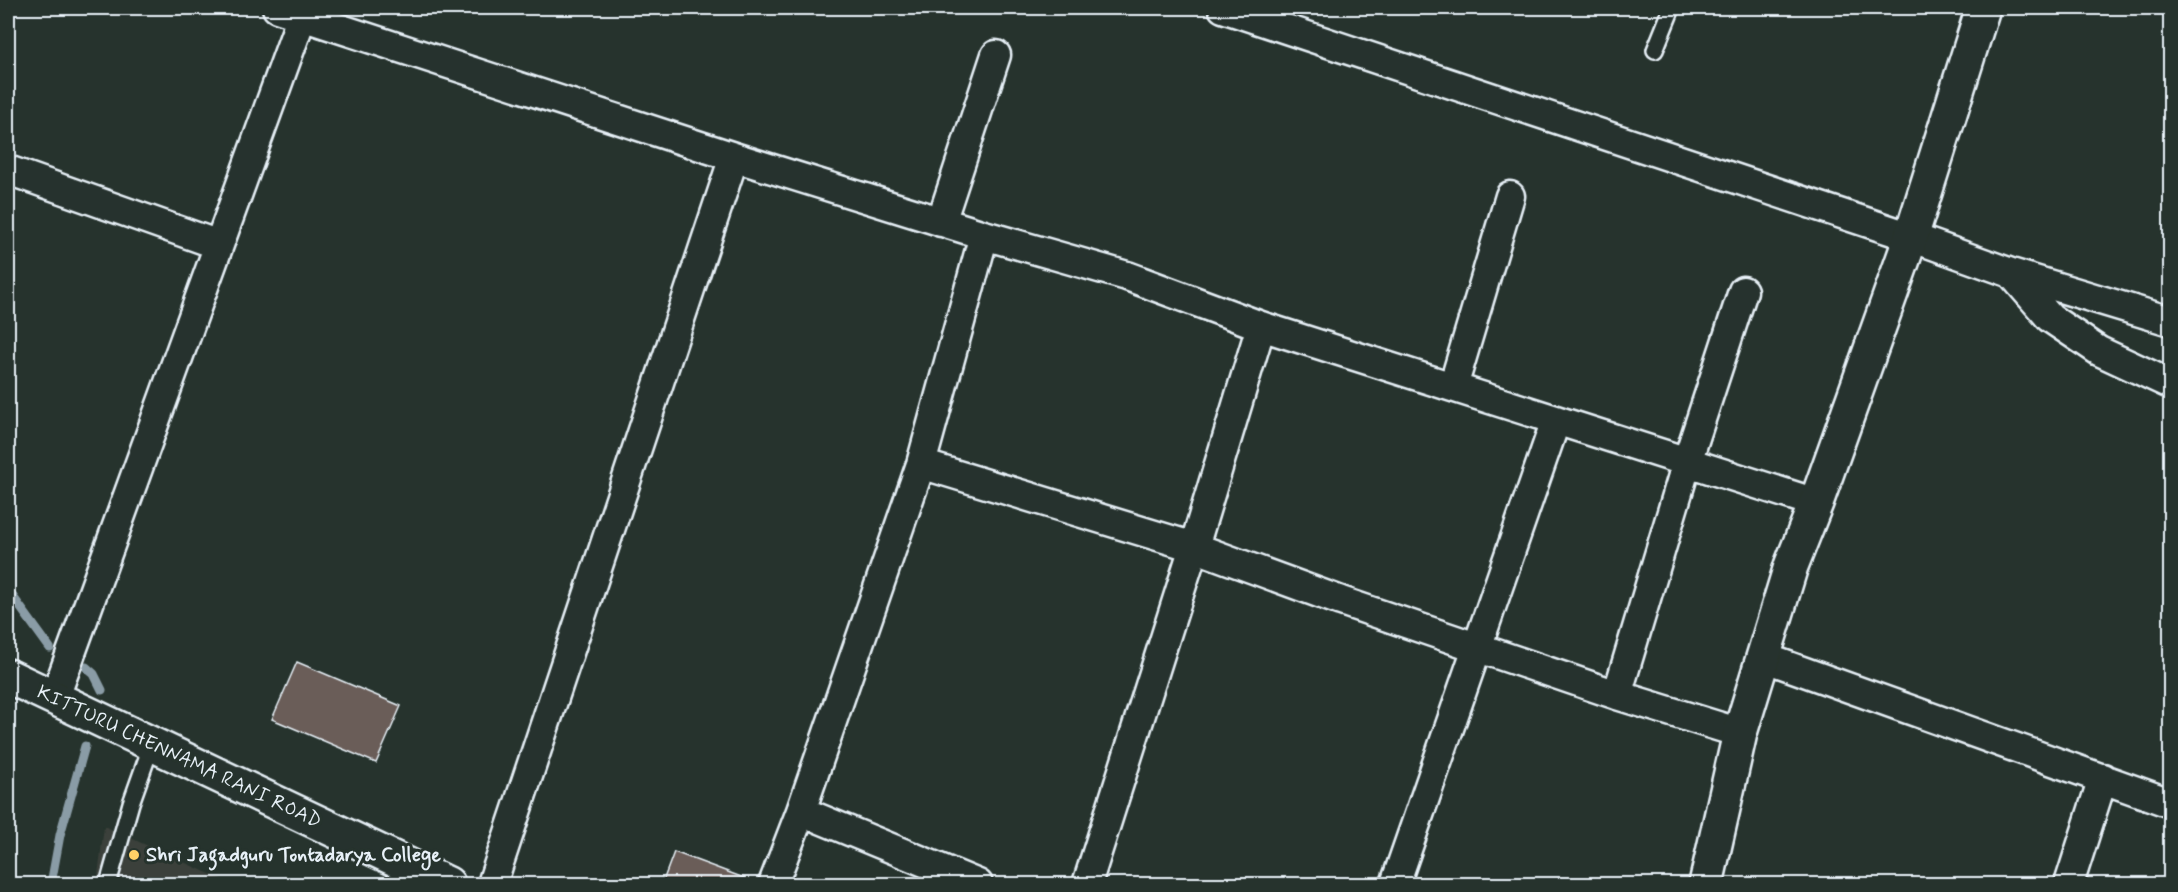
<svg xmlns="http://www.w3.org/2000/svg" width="2178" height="892" font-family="Mynerve,sans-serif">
  <rect width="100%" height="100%" fill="#26332d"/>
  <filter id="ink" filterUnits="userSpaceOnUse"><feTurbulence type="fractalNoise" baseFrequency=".0167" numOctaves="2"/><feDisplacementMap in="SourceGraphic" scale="12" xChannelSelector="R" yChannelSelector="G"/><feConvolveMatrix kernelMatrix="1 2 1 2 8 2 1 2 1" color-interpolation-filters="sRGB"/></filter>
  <g filter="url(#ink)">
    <!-- built -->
    <path fill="#3a403a" d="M104 826 232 884H97Z"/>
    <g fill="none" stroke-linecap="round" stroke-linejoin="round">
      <!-- stream -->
      <path stroke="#8a9ca6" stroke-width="9" d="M8 590 50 648
        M86 667 94 674 102 690
        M51 884 60 835 85 746"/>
    </g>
    <!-- building -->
    <path fill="#6a5d58" stroke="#e8f1f8" stroke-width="1.5" d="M297 662 401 706 376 763 272 719Z
      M674 852 744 878 742 884H662Z"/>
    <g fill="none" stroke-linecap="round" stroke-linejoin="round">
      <defs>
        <path id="service" d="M1655 50 1672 8
          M108 884 131 803 152 744"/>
        <path id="minor" d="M277 8 734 157 984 235 1127 276 1261 326 1816 503
          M1223 8 1911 237 2011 273 2170 321
          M8 170 219 245
          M941 222 996 55
          M2011 273 2050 318 2099 351 2170 384
          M1453 387 1510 196
          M921 464 1194 547 1341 601 1617 695 1740 733
          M1763 657 2170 803
          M1617 695 1687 462 1743 291
          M55 697 302 16
          M801 811 978 884
          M492 884 734 157
          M773 884 801 811 921 464 984 235
          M1087 884 1194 547 1261 326
          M1395 884 1556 420
          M2069 884 2103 778"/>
        <path id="tertiary" d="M8 676 448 884
          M1706 884 1740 733 1791 566 1816 503 1911 237 1983 8"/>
      </defs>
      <!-- service casing -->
      <use href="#service" stroke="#e8f1f8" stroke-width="20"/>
      <!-- minor casing -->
      <use href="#minor" stroke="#e8f1f8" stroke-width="33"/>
      <!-- tertiary casing -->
      <use href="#tertiary" stroke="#e8f1f8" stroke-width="38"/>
      <!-- service -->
      <use href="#service" stroke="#26332d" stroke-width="15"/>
      <!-- minor -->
      <use href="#minor" stroke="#26332d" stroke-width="28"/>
      <!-- tertiary -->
      <use href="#tertiary" stroke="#26332d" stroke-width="33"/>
    </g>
  </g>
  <!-- markers -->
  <circle fill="#ffd166" stroke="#26332d" stroke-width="2" cx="134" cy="855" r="6"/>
  <g text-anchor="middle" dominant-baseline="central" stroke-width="6" stroke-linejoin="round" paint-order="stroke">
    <!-- street labels -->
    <g font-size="20" fill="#e8f1f8" stroke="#26332d">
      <text transform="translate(179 757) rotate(25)">KITTURU CHENNAMA RANI ROAD</text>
    </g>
    <!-- poi labels -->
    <g font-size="20" font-weight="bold" fill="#e8f1f8" stroke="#26332d" text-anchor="start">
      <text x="146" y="855">Shri Jagadguru Tontadarya College</text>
    </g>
  </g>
  <!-- margin -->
  <rect width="2178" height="892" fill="none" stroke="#26332d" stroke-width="30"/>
  <rect x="15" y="15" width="2148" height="862" fill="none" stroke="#e8f1f8" stroke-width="2" filter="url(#ink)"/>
</svg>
